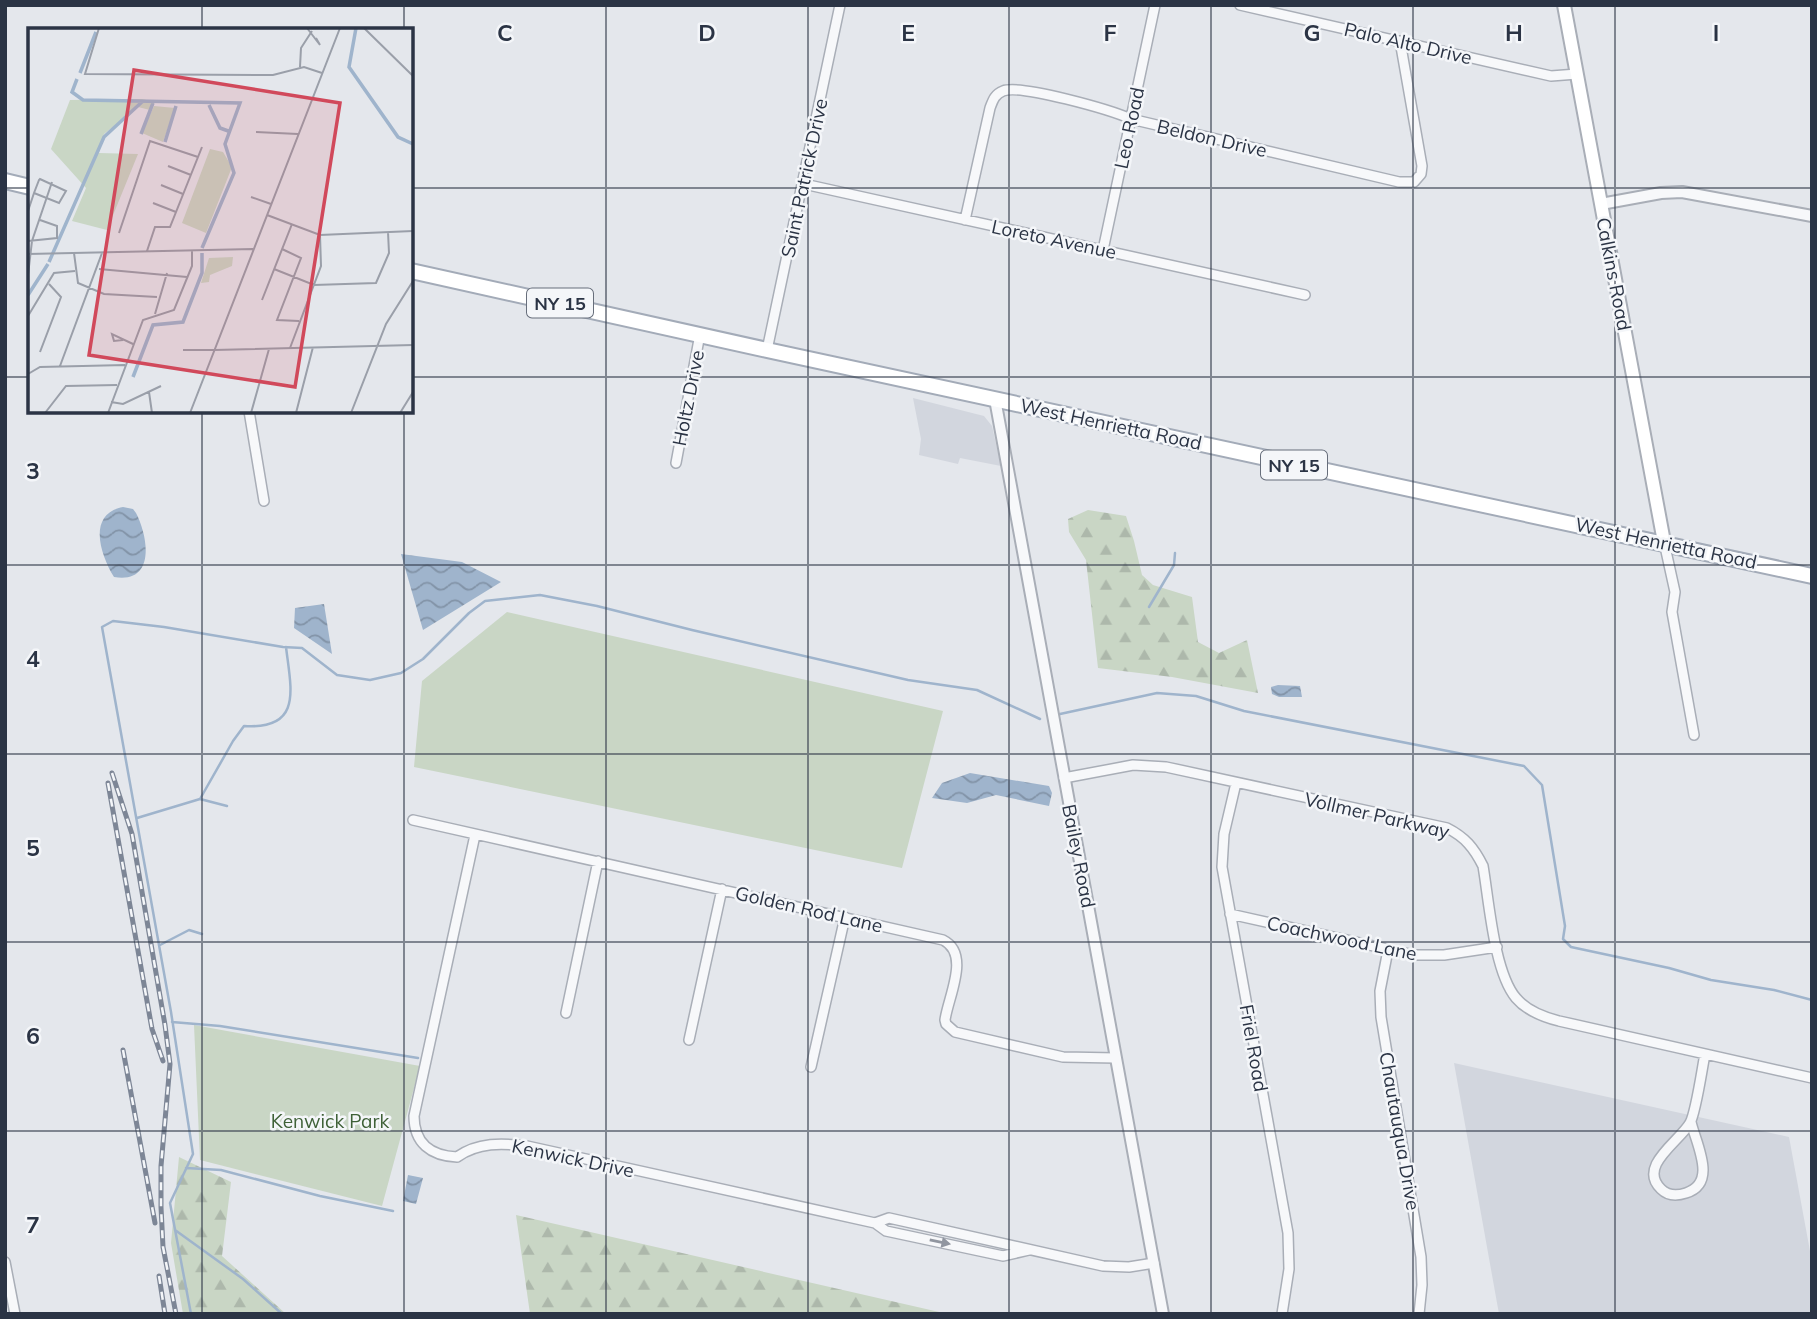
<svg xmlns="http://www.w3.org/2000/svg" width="1817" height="1319" font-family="Mulish,sans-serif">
  <defs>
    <pattern id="forest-firs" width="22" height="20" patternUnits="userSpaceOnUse" patternTransform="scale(1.75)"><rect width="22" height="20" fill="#c9d6c5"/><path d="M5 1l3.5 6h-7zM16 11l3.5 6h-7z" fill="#adb8ab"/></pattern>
    <pattern id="water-waves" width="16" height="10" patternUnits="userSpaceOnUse" patternTransform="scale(1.75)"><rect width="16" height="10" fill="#9fb4cc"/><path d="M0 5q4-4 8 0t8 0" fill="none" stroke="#8293a7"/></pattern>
  </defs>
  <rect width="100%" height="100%" fill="#e4e7ec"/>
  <!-- built -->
  <path fill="#d2d6de" d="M913 398 984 416 992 426 1001 466 960 458 958 464 919 455 921 439Z
    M1454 1063 1789 1137 1812 1262V1314H1499Z"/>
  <!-- green -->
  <path fill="#c9d6c5" d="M507 612 943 711 902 868 414 767 422 681Z
    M194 1025 420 1066 382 1206 200 1160Z"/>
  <!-- forest -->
  <path fill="url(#forest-firs)" d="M1088 510 1126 516 1134 541 1142 575 1153 585 1192 597 1198 642 1219 653 1247 640 1258 693 1172 677 1098 668 1086 560 1069 532 1068 519Z
    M179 1157 231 1182 222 1256 286 1314H183L171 1243Z
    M516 1215 948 1314H530Z"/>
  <!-- water -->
  <path fill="url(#water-waves)" d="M123 507 133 509 136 513C149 538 155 584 114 577 100 554 87 514 123 507Z
    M401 554 462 562 501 582 423 630Z
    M324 604 332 654 294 628 295 608Z
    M1278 685 1300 686 1302 697H1279L1272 694 1271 687Z
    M970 773 1049 786 1052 793 1049 806 996 795 967 803 932 798 942 783Z
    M408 1175 423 1178 416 1204 403 1201Z"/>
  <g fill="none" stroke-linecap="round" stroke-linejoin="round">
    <!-- stream -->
    <path stroke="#9fb4cc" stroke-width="2.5" d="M1149 607 1174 565 1175 553
      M1060 714 1157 693 1196 696 1244 711 1524 766 1542 785 1565 926 1563 939 1571 947 1669 968 1711 980 1774 990 1812 1000
      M200 799 227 806
      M137 818 200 799 233 741 244 726C303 730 291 689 286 647
      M160 945 189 930 202 934
      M172 1022 220 1026 418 1058
      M186 1168 221 1170 320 1196 393 1211
      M175 1230 243 1279 282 1314
      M191 1314 170 1203 193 1154 171 1012 102 627 113 621 164 627 283 647 302 648 337 675 370 680 401 673 423 659 469 613 485 601 540 595 597 606 692 630 908 680 977 690 1040 719"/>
    <defs>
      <path id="minor" d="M1240 5 1551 76 1577 74
        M804 184 1305 295
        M965 220 990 108C993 100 995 94 1003 91 1021 84 1111 110 1131 119L1399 182H1414L1421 174 1422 166 1400 41
        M1103 250 1155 5
        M767 350 840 5
        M249 411 264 501
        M676 463 700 334
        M1664 542 1675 592 1672 612 1694 735
        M1064 778 1133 765 1166 767 1447 828C1465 837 1474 848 1483 866 1489 901 1494 972 1516 998 1527 1011 1543 1017 1559 1021L1812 1078
        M1236 783 1224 834 1222 867 1288 1233 1289 1269 1282 1314
        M413 820 943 940C971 954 948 997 945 1020L946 1024 955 1032 1063 1057 1116 1058
        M475 835 414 1116C414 1143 431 1156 457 1157 478 1142 502 1143 527 1146L875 1223 886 1231 1003 1256 1029 1250
        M1230 914 1414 955H1444L1497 947
        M1388 950 1380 991 1381 1017 1421 1257 1422 1285 1419 1314
        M566 1013 598 861
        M689 1040 722 889
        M811 1067 845 917
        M1691 1122C1696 1144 1718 1183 1686 1193 1677 1196 1668 1196 1661 1189 1637 1166 1680 1141 1690 1123 1696 1112 1702 1069 1705 1054
        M875 1223 889 1218 1103 1266 1129 1267 1154 1263
        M5 1262 15 1314"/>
      <path id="tertiary" d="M1601 204 1661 193 1682 192 1812 216
        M995 399 1163 1314"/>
      <path id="secondary" d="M1564 5 1664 542"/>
      <path id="primary" d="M5 181 30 187
        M411 271 767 350 1812 576"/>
    </defs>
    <!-- minor casing -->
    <use href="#minor" stroke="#a9aeb7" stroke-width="12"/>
    <!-- tertiary casing -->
    <use href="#tertiary" stroke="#a9aeb7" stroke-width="14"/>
    <!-- secondary casing -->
    <use href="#secondary" stroke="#a9aeb7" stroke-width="16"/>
    <!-- primary casing -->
    <use href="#primary" stroke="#a3abb8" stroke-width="18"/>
    <!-- minor -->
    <use href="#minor" stroke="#f7f8fa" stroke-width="9"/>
    <!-- tertiary -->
    <use href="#tertiary" stroke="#f7f8fa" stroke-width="10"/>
    <!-- secondary -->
    <use href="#secondary" stroke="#fff" stroke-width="12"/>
    <!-- primary -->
    <use href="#primary" stroke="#fff" stroke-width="14"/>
    <defs>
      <path id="rail" d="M112 773 132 834 165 1025 170 1064 161 1166V1207L163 1247 176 1314
        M108 783 152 1029 163 1061
        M123 1050 155 1223
        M159 1276 165 1314"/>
    </defs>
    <!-- rail casing -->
    <use href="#rail" stroke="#7d8696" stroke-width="5"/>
    <!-- rail -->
    <use href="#rail" stroke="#f4f6f9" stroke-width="2.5" stroke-dasharray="8" stroke-linecap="butt"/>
  </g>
  <!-- one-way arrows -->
  <defs><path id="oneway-solid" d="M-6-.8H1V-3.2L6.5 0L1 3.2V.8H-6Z" transform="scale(1.75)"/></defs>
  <use fill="#9196a0" href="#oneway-solid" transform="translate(940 1242) rotate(12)"/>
  <!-- grid -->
  <path fill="none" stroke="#2b3445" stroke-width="2" stroke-opacity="0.55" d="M202 5V30M404 5V30M606 5V1314M808 5V1314M1009 5V1314M1211 5V1314M1413 5V1314M1615 5V1314M5 188H30M411 188H1812M5 377H30M411 377H1812M202 411V1314M404 411V1314M5 565H1812M5 754H1812M5 942H1812M5 1131H1812"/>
  <g text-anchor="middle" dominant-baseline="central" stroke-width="5" stroke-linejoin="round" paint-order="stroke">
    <!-- shield labels -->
    <g fill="#f4f6f9" stroke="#676e7b" stroke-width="2">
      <rect x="527" y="288.5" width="66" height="29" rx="5"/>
      <rect x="1261" y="450.5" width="66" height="29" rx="5"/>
    </g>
    <g font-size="18" font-weight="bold" fill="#2b3445">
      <text x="560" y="303">NY 15</text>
      <text x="1294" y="465">NY 15</text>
    </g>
    <!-- street labels -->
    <g font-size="19" fill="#2b3445" stroke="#f4f6f9">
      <text transform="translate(1408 43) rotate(13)">Palo Alto Drive</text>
      <text transform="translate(1129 128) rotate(-78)">Leo Road</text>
      <text transform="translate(1212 138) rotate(13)">Beldon Drive</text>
      <text transform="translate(804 178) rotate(-78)">Saint Patrick Drive</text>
      <text transform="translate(1054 239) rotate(12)">Loreto Avenue</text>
      <text transform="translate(1614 274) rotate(79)">Calkins Road</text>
      <text transform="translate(688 398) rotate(-79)">Holtz Drive</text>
      <text transform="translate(1111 424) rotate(12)">West Henrietta Road</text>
      <text transform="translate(1666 543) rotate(12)">West Henrietta Road</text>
      <text transform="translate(1377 815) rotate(13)">Vollmer Parkway</text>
      <text transform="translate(1079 856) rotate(79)">Bailey Road</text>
      <text transform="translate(809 909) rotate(13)">Golden Rod Lane</text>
      <text transform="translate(1342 938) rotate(12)">Coachwood Lane</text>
      <text transform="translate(1254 1048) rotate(80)">Friel Road</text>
      <text transform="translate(1400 1131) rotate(80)">Chautauqua Drive</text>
      <text transform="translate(573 1158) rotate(12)">Kenwick Drive</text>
    </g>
    <!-- park labels -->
    <g font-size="19" fill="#3f6138" stroke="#f4f6f9">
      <text x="330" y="1121">Kenwick Park</text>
    </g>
  </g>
  <!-- overview -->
  <g transform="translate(28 28)">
    <rect width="385" height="385" fill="#e4e7ec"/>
    <path d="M126 78 147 80 135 114 114 105ZM182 121 195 124 204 139 178 205 154 195Z" fill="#c9d6c5"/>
    <path d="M114 71 127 74 122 82 110 79 76 106 71 125 110 126 79 202 44 193 58 160 23 121 42 72ZM205 229 204 238 182 247 181 254 173 255 181 230Z" fill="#c9d6c5"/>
    <path fill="none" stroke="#9fb4cc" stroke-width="3.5" d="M328 0 321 39 370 109 385 116M52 45 68 4M49 51 44 64 55 72 212 75 197 116 206 145 174 220M181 77 192 100 203 104M113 106 125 75M137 114 148 78M21 234 76 109 115 73M0 267 20 236M105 349 125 297 155 294 174 245V225"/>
    <path fill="none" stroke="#9a9fa9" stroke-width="2" d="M71 0 57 46 245 47 276 39 294 45M279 0 292 17 288 10M336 0 385 48M272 39 273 20 284 3M228 104 270 106M140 138 163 147M133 157 155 166M223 169 243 176M125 175 148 184M0 183 6 165 11 152 12 151 38 163 31 175 6 165M239 187 292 207 385 203M91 205 122 113 170 129M0 213 29 210V198L12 192M254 221 273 230 249 292 271 293M119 223 127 199H142L174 119M46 225 50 255 76 266 129 269M0 226 225 221M71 241 159 249M246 241 286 257 348 255 361 225 360 204M0 247 4 213 24 154M234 272 264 196M127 286 139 245M0 288 26 245 47 243M95 312 86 313 84 306 105 316M262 320 293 238 292 207M155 322H186M186 322 385 317M12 324 33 269 21 256M32 338 74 225M0 346 12 339 97 337M121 364 124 385M83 374 95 376 133 358M17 385 38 358 89 357M80 385 115 292 146 282 164 238V222M162 385 312 0M223 385 241 321M268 385 285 319M323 385 358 296 385 253M372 385 385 364"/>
    <path fill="#d1495b" fill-opacity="0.15" stroke="#d1495b" stroke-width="3.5" d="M106 42 312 75 267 359 61 327Z"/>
    <rect width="385" height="385" fill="none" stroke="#2b3445" stroke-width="3.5"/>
  </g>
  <g font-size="23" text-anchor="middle" font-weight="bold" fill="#2b3445" stroke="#f4f6f9" stroke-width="5" stroke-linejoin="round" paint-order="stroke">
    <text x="505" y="41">C</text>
    <text x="707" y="41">D</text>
    <text x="908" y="41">E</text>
    <text x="1110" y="41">F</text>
    <text x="1312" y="41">G</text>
    <text x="1514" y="41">H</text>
    <text x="1716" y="41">I</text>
    <text x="33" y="479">3</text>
    <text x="33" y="667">4</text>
    <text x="33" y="856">5</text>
    <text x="33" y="1044">6</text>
    <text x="33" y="1233">7</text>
  </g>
  <!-- border -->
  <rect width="1817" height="1319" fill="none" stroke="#2b3445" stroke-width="14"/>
</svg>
